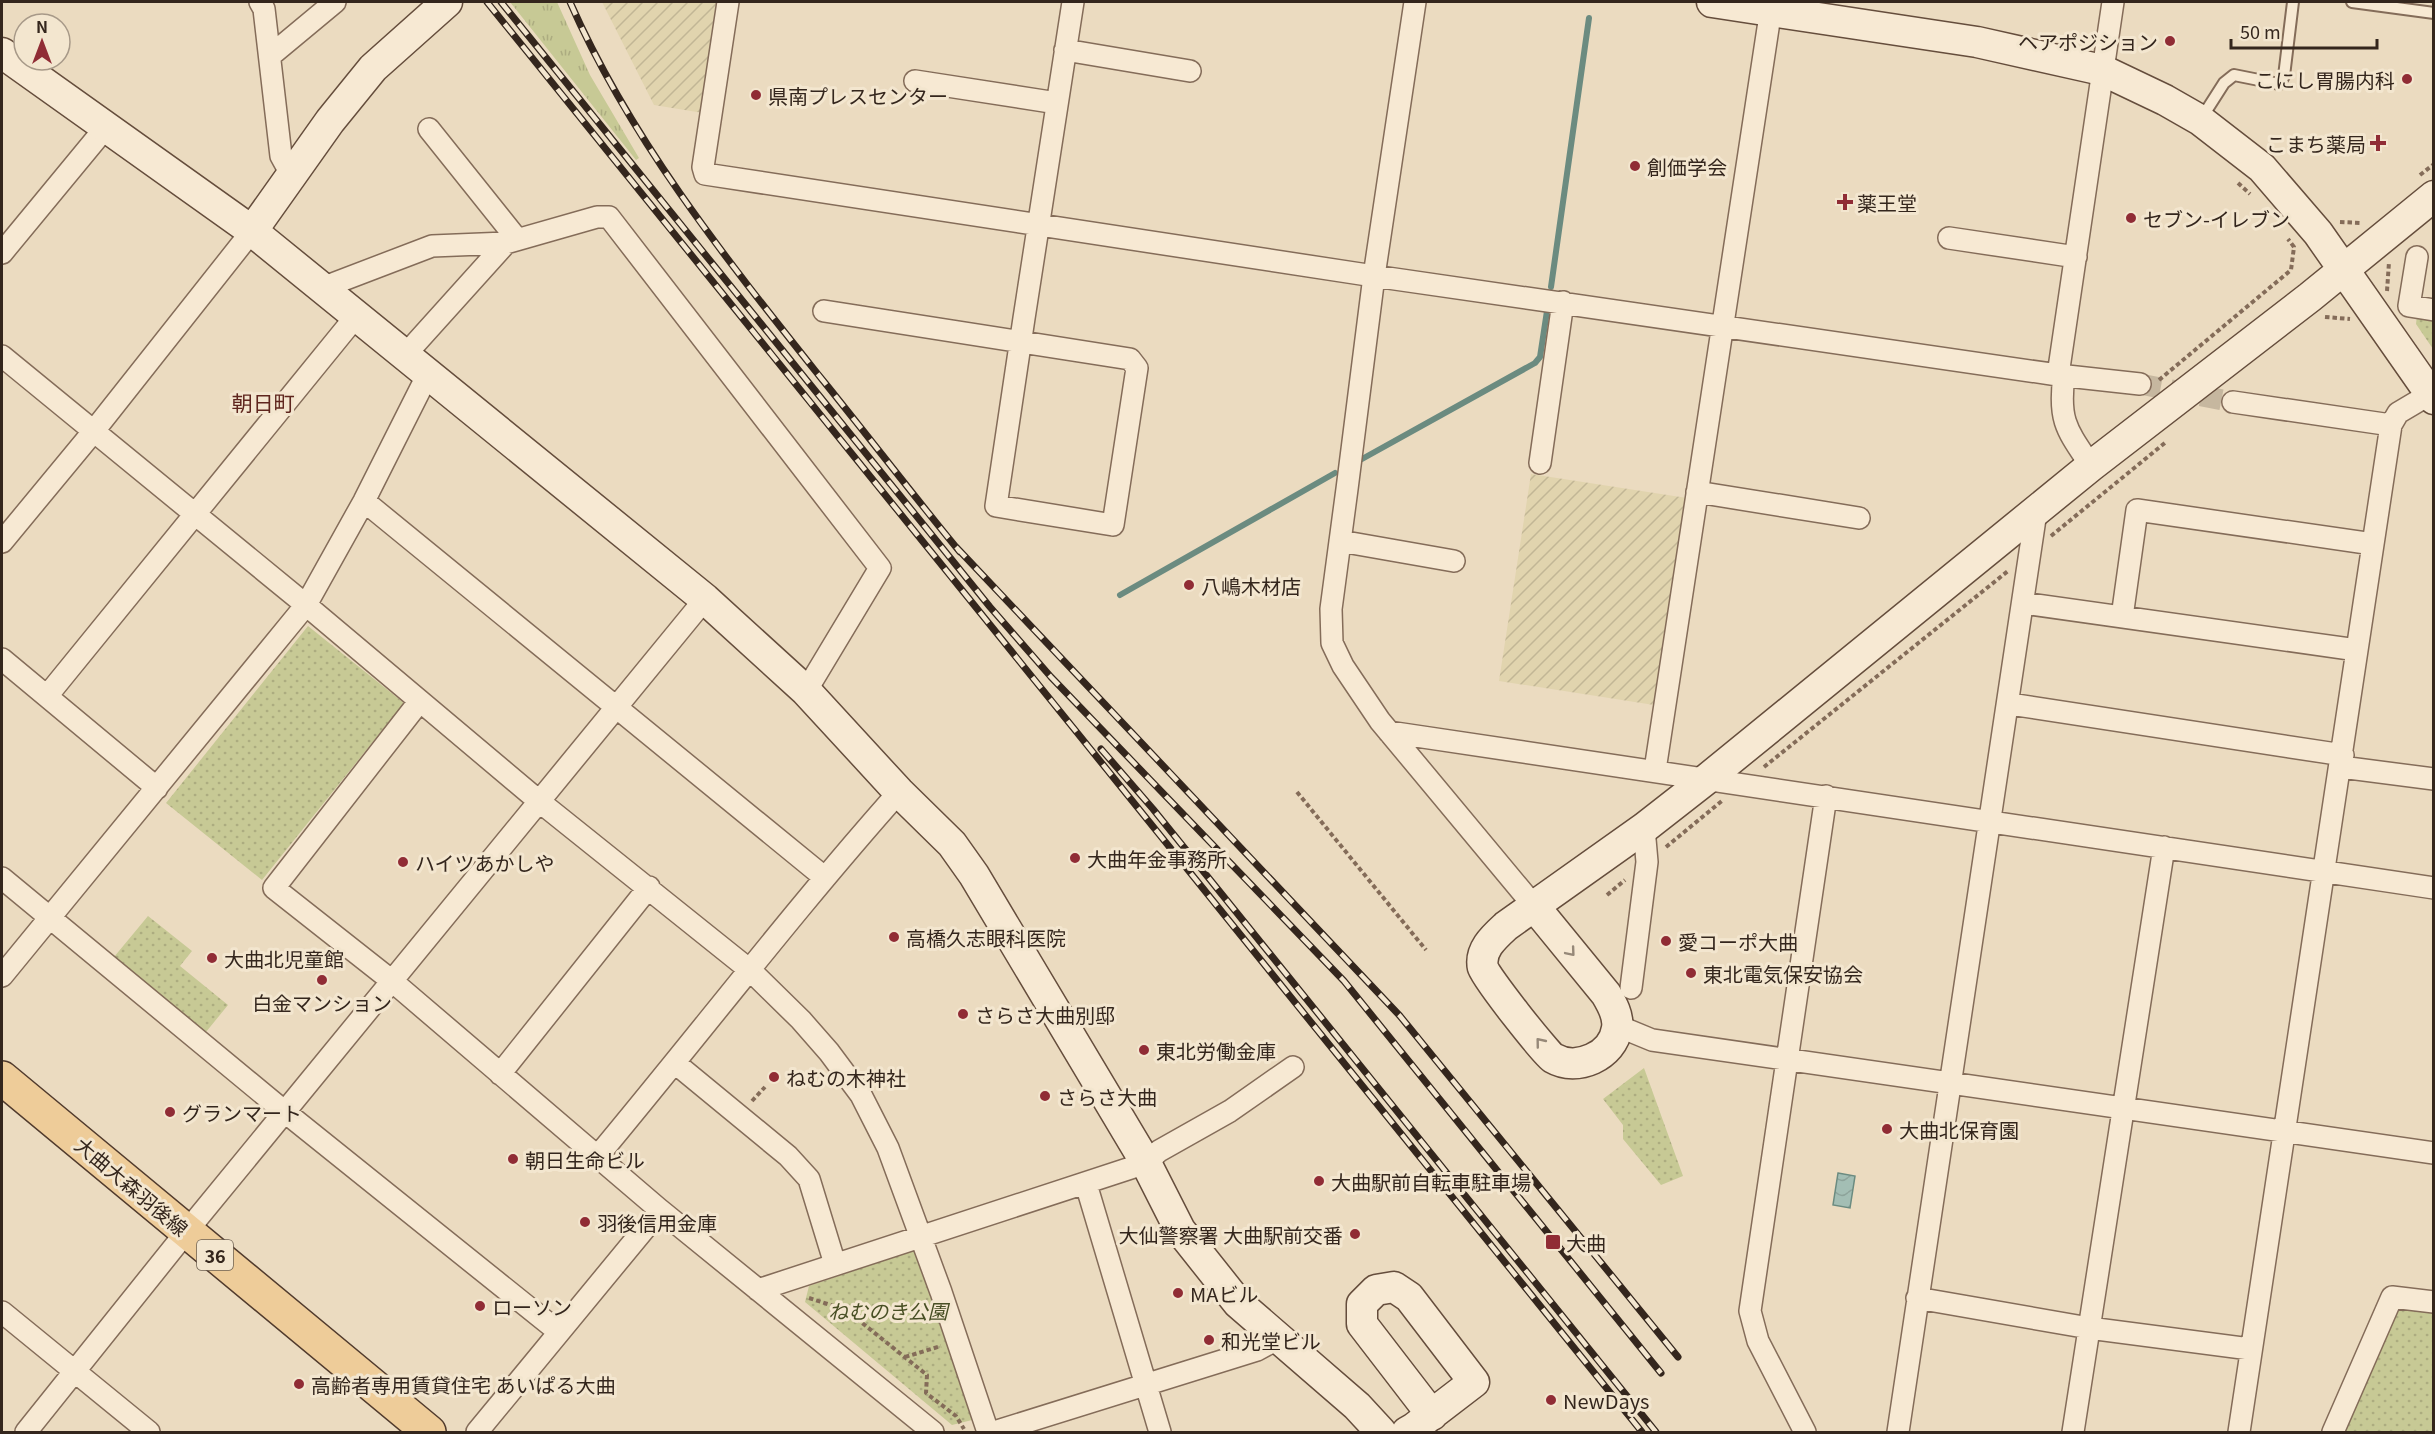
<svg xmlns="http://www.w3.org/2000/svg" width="2435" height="1434" font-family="Georgia,'Noto Sans JP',serif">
  <defs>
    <pattern id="farmland-furrows" width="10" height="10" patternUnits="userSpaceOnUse" patternTransform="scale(1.5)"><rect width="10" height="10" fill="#e1d4ae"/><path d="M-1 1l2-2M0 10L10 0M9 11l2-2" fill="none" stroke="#c2b695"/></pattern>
    <pattern id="grass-tufts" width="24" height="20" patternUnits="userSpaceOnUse" patternTransform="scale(1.5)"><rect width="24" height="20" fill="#c7c995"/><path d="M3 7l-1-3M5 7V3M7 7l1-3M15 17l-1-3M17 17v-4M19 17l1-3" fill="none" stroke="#acac80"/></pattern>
    <pattern id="park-dots" width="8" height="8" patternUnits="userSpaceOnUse" patternTransform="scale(1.5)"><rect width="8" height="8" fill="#c7c995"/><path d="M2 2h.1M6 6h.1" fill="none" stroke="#acac80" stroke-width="1.8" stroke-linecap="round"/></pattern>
    <pattern id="water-waves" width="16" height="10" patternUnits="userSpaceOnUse" patternTransform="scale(1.5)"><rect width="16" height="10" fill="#a3beb4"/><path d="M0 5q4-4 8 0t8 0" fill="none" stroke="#8da39a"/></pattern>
  </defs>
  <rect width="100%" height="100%" fill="#ebdbc0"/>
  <!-- farmland -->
  <path fill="url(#farmland-furrows)" d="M602 2H720L703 113 654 105Z
    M1531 474 1687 498 1654 705 1499 681Z"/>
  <!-- grass -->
  <path fill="url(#grass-tufts)" d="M510 2H557L590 75 639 158 636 160Z"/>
  <!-- park -->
  <path fill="url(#park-dots)" d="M2417 315 2433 318V349L2416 324Z
    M308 626 404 703 262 880 166 803Z
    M148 916 192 951 180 966 228 1005 206 1032 114 957Z
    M1644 1068 1683 1176 1661 1185 1623 1139V1125L1603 1099Z
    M918 1249 976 1419 952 1425 805 1302 809 1286Z
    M2403 1305 2433 1310V1432H2340L2392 1312Z"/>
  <!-- water -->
  <path fill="url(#water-waves)" stroke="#6b8b80" stroke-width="1.5" d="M1838 1173 1855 1176 1850 1208 1833 1205Z"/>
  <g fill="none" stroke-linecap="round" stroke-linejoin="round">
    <!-- stream -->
    <path stroke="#6b8b80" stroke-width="6" d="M1551 287 1589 18
      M1362 459 1535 363 1540 357 1547 311
      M1120 595 1335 473"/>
    <!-- street-tunnel -->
    <path stroke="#c6b79f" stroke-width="21" stroke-dasharray="21 10" stroke-linecap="butt" d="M2140 384 2233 402"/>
    <defs>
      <path id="lane" d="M2352 2 2434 13
        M2201 119 2224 83 2234 75 2279 84 2284 76 2293 2"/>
      <path id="street" d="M260 2 264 9 281 156 292 176
        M728 2 703 167 705 174 1374 276 2058 375 2140 384
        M1415 2 1374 276 1347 489 1331 609 1332 643 1343 666 1380 721 1534 906
        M1065 50 1190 71
        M270 56 335 2
        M915 81 1057 103
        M429 129 517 239
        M1949 238 2076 257
        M2 253 106 127
        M2417 257 2409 306 2434 310
        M322 288 432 246 506 243 597 217H609L880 568 806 691
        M824 311 1130 359 1137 368 1113 525 996 506C1021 338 1046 169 1073 2
        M406 354 506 243
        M2 356 306 605 540 802 751 971 801 1020 829 1052 861 1095 888 1148 941 1292 988 1432
        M2058 375 2113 2
        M2064 376C2058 421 2067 430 2091 466
        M2233 402 2391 425 2398 413 2430 394
        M1540 463 1563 302
        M1697 492 1859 518
        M364 501 824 877
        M1340 541 1454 561
        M2 542 93 432 252 231
        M2023 603 2357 650
        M2122 617 2137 510 2373 544
        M2 659 157 788
        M47 696 357 315
        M419 702 274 888 392 981 660 1210 933 1432
        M2010 704 2343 755
        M1389 732 2434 888
        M2341 767 2434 779
        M1655 770 1772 2
        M2 878 285 1112 559 1332
        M2 976 306 605 364 501 429 372
        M1631 988 1647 862 1644 828
        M1618 1026 1652 1040 2434 1153
        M675 1063 788 1156 809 1179 835 1264
        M500 1074 649 887
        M597 1157C698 1036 794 910 899 792
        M1086 1184 1160 1432
        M758 1290 1146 1163 1159 1151 1230 1111 1293 1067
        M1917 1298 2089 1328 2250 1349
        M2 1312 149 1432
        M26 1432 187 1231 705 599
        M477 1432 660 1210
        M994 1432 1257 1350 1281 1337
        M1805 1432 1758 1341 1750 1311 1826 796
        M1898 1432C1942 1125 1992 819 2036 512
        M2073 1432 2164 847
        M2239 1432 2391 425
        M2333 1432 2392 1297 2434 1302"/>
      <path id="secondary" d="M1712 2 1977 42 2102 70 2165 100 2200 120 2262 168 2318 233 2434 399
        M2 53 252 231 705 599 806 691 899 792 952 844 974 875 1146 1163 1180 1230 1238 1303 1357 1406 1381 1432
        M252 231 330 121 373 68 447 2
        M1534 906 1606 994C1612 1004 1619 1016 1617 1028 1613 1056 1577 1072 1553 1058 1546 1054 1484 975 1483 968 1479 950 1494 937 1506 926L1644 828 1708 778 2091 466 2310 297 2434 196
        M1407 1432 1414 1428 1474 1382 1409 1297 1394 1287 1376 1290 1362 1304V1324L1432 1415"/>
      <path id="primary" d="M2 1078 429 1432"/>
    </defs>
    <!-- lane casing -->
    <use href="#lane" stroke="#846c59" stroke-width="14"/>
    <!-- street casing -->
    <use href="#street" stroke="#846c59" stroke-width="24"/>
    <!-- secondary casing -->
    <use href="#secondary" stroke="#654d3c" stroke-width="33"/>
    <!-- primary casing -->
    <use href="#primary" stroke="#513b2d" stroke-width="36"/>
    <!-- path -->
    <path stroke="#846c59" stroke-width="4" stroke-dasharray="4.5 3" stroke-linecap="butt" d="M2420 175 2434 164
      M2238 183 2250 194
      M2340 222 2362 223
      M2387 291 2389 262
      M2325 317 2350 319
      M2159 380 2291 270 2294 247 2288 239
      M2051 536 2166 442
      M1764 767 2008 571
      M1297 792 1426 950
      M1666 847 1723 800
      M1607 895 1625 880
      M752 1101 765 1087
      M809 1298 846 1310 927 1375 926 1393 956 1416 964 1429
      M905 1357 941 1346"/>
    <!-- lane -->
    <use href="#lane" stroke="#f7e9d3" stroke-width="10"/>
    <!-- street -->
    <use href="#street" stroke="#f7e9d3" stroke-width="21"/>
    <!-- secondary -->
    <use href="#secondary" stroke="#f7e9d3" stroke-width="30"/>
    <!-- primary -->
    <use href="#primary" stroke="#ec9" stroke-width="33"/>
    <defs>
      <path id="rail" d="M487 2 1642 1432
        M501 2 990 607 1051 677 1344 981 1661 1373
        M570 2C631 141 727 260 821 378 868 436 913 495 960 552
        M956 547 1400 1016 1678 1357
        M1101 749 1153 809 1656 1432"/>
    </defs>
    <!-- rail casing -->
    <use href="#rail" stroke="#34261d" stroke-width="7"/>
    <!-- rail -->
    <use href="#rail" stroke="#f3e6cf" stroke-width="4.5" stroke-dasharray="14" stroke-linecap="butt"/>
  </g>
  <!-- one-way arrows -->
  <defs><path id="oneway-chevron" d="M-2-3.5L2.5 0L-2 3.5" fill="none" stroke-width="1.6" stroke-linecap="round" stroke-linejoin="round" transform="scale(1.5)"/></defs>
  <g stroke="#968878">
    <use href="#oneway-chevron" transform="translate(1571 952) rotate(50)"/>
    <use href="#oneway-chevron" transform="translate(1540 1042) rotate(-129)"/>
  </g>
  <!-- markers -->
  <g fill="#902c35" stroke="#f3e6cf" stroke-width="2">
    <circle cx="2170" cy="41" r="6"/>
    <circle cx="2407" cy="79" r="6"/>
    <circle cx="756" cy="95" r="6"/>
    <path d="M2375 134h6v6h6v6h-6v6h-6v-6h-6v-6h6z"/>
    <circle cx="1635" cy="166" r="6"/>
    <path d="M1842 193h6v6h6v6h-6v6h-6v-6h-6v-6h6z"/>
    <circle cx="2131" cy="218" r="6"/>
    <circle cx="1189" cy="585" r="6"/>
    <circle cx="1075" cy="858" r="6"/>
    <circle cx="403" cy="862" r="6"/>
    <circle cx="894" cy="937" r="6"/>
    <circle cx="1666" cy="941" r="6"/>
    <circle cx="212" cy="958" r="6"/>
    <circle cx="1691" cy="973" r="6"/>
    <circle cx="322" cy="980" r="6"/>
    <circle cx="963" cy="1014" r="6"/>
    <circle cx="1144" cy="1050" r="6"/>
    <circle cx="774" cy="1077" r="6"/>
    <circle cx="1045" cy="1096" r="6"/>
    <circle cx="170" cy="1112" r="6"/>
    <circle cx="1887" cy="1129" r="6"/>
    <circle cx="513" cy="1159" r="6"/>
    <circle cx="1319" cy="1181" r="6"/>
    <circle cx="585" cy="1222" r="6"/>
    <circle cx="1355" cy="1234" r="6"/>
    <rect x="1545" y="1234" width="16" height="16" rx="3"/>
    <circle cx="1178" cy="1293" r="6"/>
    <circle cx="480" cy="1306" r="6"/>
    <circle cx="1209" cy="1340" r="6"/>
    <circle cx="299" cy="1384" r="6"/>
    <circle cx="1551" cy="1400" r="6"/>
  </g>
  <g text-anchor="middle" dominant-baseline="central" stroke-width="6" stroke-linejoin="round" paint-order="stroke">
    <!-- shield labels -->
    <rect fill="#f3e6cf" stroke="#6d6052" stroke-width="1.5" x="197" y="1240" width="36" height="30" rx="4.5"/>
    <g font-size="18" font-weight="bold" fill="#34261d">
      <text x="215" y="1255">36</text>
    </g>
    <!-- poi labels -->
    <g font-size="20" fill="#34261d" stroke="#f3e6cf" text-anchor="start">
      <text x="2158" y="41" text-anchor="end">ヘアポジション</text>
      <text x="2395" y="79" text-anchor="end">こにし胃腸内科</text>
      <text x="768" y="95">県南プレスセンター</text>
      <text x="2366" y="143" text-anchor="end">こまち薬局</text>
      <text x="1647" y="166">創価学会</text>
      <text x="1857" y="202">薬王堂</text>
      <text x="2143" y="218">セブン-イレブン</text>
      <text x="1201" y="585">八嶋木材店</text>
      <text x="1087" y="858">大曲年金事務所</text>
      <text x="415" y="862">ハイツあかしや</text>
      <text x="906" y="937">高橋久志眼科医院</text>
      <text x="1678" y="941">愛コーポ大曲</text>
      <text x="224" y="958">大曲北児童館</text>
      <text x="1703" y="973">東北電気保安協会</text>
      <text x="322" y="1002" text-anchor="middle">白金マンション</text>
      <text x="975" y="1014">さらさ大曲別邸</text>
      <text x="1156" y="1050">東北労働金庫</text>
      <text x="786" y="1077">ねむの木神社</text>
      <text x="1057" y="1096">さらさ大曲</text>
      <text x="182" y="1112">グランマート</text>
      <text x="1899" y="1129">大曲北保育園</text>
      <text x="525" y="1159">朝日生命ビル</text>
      <text x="1331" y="1181">大曲駅前自転車駐車場</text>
      <text x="597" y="1222">羽後信用金庫</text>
      <text x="1343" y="1234" text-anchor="end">大仙警察署 大曲駅前交番</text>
      <text x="1566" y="1242">大曲</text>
      <text x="1190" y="1293">MAビル</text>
      <text x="492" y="1306">ローソン</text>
      <text x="1221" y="1340">和光堂ビル</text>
      <text x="311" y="1384">高齢者専用賃貸住宅 あいぱる大曲</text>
      <text x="1563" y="1400">NewDays</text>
    </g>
    <!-- street labels -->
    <g font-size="20" fill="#34261d" stroke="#f3e6cf">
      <text transform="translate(132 1186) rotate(40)">大曲大森羽後線</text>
    </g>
    <!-- park labels -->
    <g font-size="20" font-style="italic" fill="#484f24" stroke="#f3e6cf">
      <text x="888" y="1310">ねむのき公園</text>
    </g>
    <!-- neighbourhood labels -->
    <g font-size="21" fill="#5f261e" stroke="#f3e6cf">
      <text x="263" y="402">朝日町</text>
    </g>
  </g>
  <!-- border -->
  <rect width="2435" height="1434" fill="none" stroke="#34261d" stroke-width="6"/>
  <!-- north arrow -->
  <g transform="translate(42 42)"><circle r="28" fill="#f3e6cf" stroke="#a79988" stroke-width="1.5"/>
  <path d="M0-4.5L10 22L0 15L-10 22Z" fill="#902c35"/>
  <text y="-9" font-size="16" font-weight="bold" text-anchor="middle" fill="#34261d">N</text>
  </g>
  <!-- scale -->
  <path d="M2231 39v9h146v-9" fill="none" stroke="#34261d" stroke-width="3"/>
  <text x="2240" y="39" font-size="18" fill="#34261d" stroke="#f3e6cf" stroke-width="4.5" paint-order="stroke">50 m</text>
</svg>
